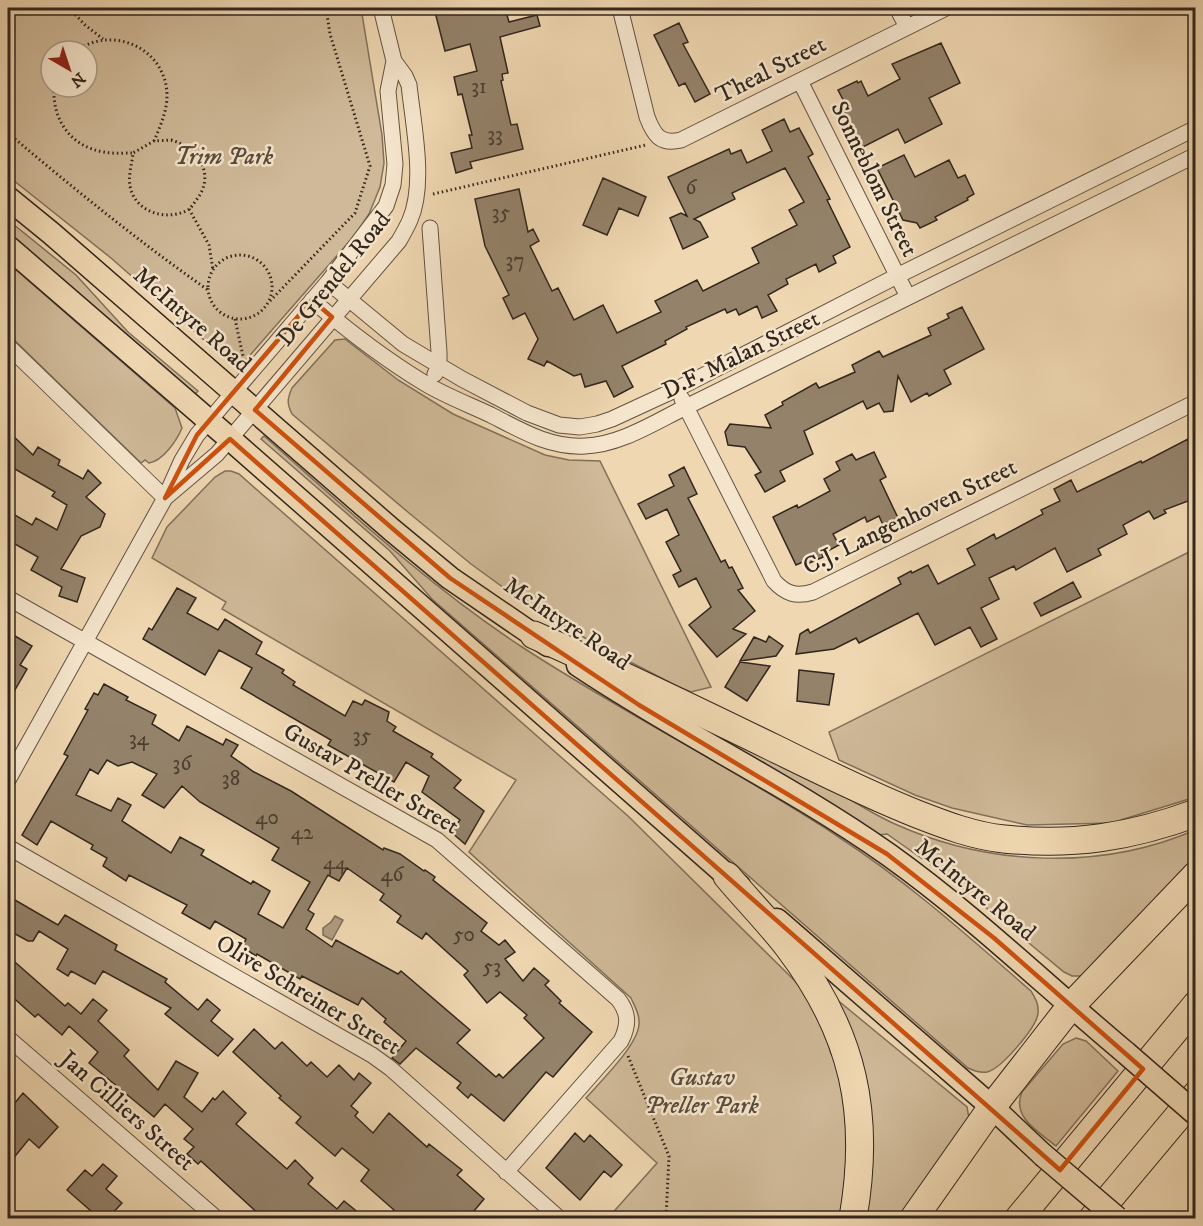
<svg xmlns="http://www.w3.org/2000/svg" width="1203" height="1226" font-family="'IM FELL DW Pica',serif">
  <rect width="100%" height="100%" fill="#efd7b1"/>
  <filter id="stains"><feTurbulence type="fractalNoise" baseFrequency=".00333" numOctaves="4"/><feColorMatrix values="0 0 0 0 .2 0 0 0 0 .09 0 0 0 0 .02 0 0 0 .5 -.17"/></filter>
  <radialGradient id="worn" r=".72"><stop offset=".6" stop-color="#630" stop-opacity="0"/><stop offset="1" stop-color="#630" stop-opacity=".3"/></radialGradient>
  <!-- green -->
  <path fill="#cfb998" stroke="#80705a" stroke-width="1.5" fill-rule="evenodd" d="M8 8H361L382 135 384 163 380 187 369 214 355 235 245 361 235 363 227 360 111 258 8 176ZM51 51H87V87H51Z
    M8 220 76 275 128 332 198 391 194 395 8 235Z
    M8 263 175 408 182 428C177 440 163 461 149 463L145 460 141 463 8 334Z
    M345 339 398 380 453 414 545 455 569 460 600 461 711 687 691 692 677 686 595 644 515 596 471 564 409 513 292 414C287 404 287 399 292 388L335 340Z
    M264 436C347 509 429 586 522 647 625 714 735 769 837 836 907 881 969 937 1031 991 1035 998 1039 1004 1038 1013 1037 1027 1001 1069 987 1072 980 1073 975 1071 968 1068L432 599 390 551 261 439Z
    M225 471H231L239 474 628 816 795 981C812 1002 824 1028 831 1054H837L850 1131 843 1218H608L657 1163 586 1098C600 1082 637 1046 639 1025 640 1015 635 1007 631 998L469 852 516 780 222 609 226 602 152 558 167 527 215 477Z
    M1195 549 1196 795 1189 799 1111 823 1027 825 952 808 915 795 839 760 829 732Z
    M705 727C742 745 779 762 816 780 843 794 868 812 895 824 988 866 1101 871 1195 830V868L1083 976H1072L1064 972 955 882 887 834 878 835 703 731Z
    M835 998 967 1107 969 1118 900 1218H860Z
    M1076 1038 1086 1041 1118 1071 1056 1146C1039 1132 1011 1117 1022 1092L1063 1044Z"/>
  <!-- water -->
  <path fill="#af9b7f" stroke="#7d6c58" stroke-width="1.5" d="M335 916 343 920 332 940 323 935V928L331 922Z"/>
  <!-- building -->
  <path fill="#94826a" stroke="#32261d" stroke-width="1.5" fill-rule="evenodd" d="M434 8H505L509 22 537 15 540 26 500 37 508 73 502 74 503 80 501 81 511 125 517 124 523 149 470 162 472 168 456 173 451 153 472 148 469 135H472L462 94 458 95 454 77 477 71 470 44 445 51Z
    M679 23 688 42 683 44 710 94 695 102 685 83 679 86 654 35Z
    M941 43 960 83 929 98 942 124 905 143 898 129 861 148 843 114 849 111 838 90 857 81 858 83 861 81 868 96 900 79 892 64Z
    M784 119 790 132 799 128 813 154 808 157 830 199 827 200 850 247 833 256 836 263 819 272 816 264 786 279 788 284 768 295 777 311 762 318 757 306 739 315 736 309 727 313 725 309 686 327 687 329 665 341 666 344 622 366 633 387 614 397 606 381 585 387 581 374 574 376 547 361 544 366 528 359 538 339 525 313 513 319 503 298 509 295 485 246 475 199 519 189 528 232 533 229 539 241 530 246 552 291 558 288 574 320 603 305 617 333 661 312 655 301 697 280 703 291 759 263 752 248 797 225 789 210 804 202 785 168 732 193 735 199 694 219 700 222 708 237 683 249 670 218 681 213 687 216 668 177 729 149 731 154 741 150 747 163 772 151 762 130Z
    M904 155 915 177 949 160 958 178 965 175 974 194 967 198 968 200 935 217 937 220 920 228 917 223 903 220 877 168Z
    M603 178 646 197 638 216 619 208 607 235 583 225Z
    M962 307 984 349 944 370 951 384 929 396 927 393 911 402 898 376 893 411 884 412 879 403 867 409 863 401 804 431 813 454 780 471 785 481 765 492 755 475 761 472 745 447 728 445 725 432 730 424 771 428 765 415 783 405 782 402 816 383 819 388 855 372 852 365 879 351 883 357 931 335 928 328 949 318 947 314Z
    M8 431 33 455 38 447 60 460 58 465 83 479 88 470 101 483 86 497 105 514 100 527 81 536 61 569 85 578 77 602 59 596 62 587 31 570 38 557 8 540V511L32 525 36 518 57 530 67 505 52 496 55 492 8 465Z
    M1188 439 1196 454V498L1164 510 1166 513 1154 519 1149 511 1123 525 1127 534 1098 549 1101 555 1067 572 1055 548 1016 570 1014 566 989 578 999 599 981 608 997 639 981 647 970 627 935 645 918 613 859 643 856 638 834 649 796 654 800 634 808 629 810 633 901 584 898 578 911 571 912 573 928 565 938 584 975 565 967 549 994 534 996 539 1043 514 1041 510 1060 501 1054 489 1071 480 1077 492 1141 461 1142 463Z
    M874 452 886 477 880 480 898 518 883 525 879 516 867 522 865 517 833 534 839 545 822 554 823 557 807 564 805 561 796 565 773 517 797 505 798 508 830 491 824 479 840 470 836 462 852 454 856 460Z
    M684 467 697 494 688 498 721 562 725 560 729 568 732 567 743 588 738 590 755 611 733 629 746 634 717 657 689 625 711 607 696 578 679 587 673 575 681 571 666 542 679 535 667 509 646 519 638 504 674 486 669 475Z
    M1073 582 1081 597 1041 616 1034 603Z
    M177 588 196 598 187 613 218 630 225 619 262 642 256 654 284 670 282 673 295 682 293 685 345 716 353 701 362 705 365 700 389 712 387 721 396 727 393 731 433 754 431 757 461 780 454 788 484 811 465 844 451 832 460 820 422 792 429 776 406 762 394 782 328 745 331 740 241 688 252 668 219 650 205 675 143 639 149 628 152 630Z
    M15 636 32 646 20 665 27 669 8 702V650Z
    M769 636 783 646 776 656 740 661 754 637 766 642Z
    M740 662 770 666 747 701 725 687Z
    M799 670 834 674 829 705 797 701Z
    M104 684 128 697 126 700 156 715 152 724 179 741 187 726 223 745 226 739 238 745 231 756 254 772 291 791 383 850 384 848 400 854 424 871 425 870 435 877 433 880 487 923 481 931 499 945 505 940 515 952 505 959 523 981 534 968 549 981 545 985 561 1001 559 1003 592 1032 553 1077 546 1072 504 1121 471 1094 468 1098 457 1088 461 1083 416 1048 400 1064 392 1058 406 1041 384 1022 386 1019 362 998 358 1005 302 976 300 979 257 954 256 956 242 947 246 939 215 921 210 929 182 913 187 905 129 875 126 881 103 866 107 858 91 849 93 845 51 821 37 845 22 835 68 756 64 754 88 710 85 709 94 693 98 695ZM107 760 118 766 132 762 157 774 142 795 164 808 182 786 200 802 279 848 272 860 310 882 283 928 258 914 270 891 253 881 251 884 201 855 204 850 180 837 171 853 122 821 131 805 118 798 111 811 76 795 90 769 98 774ZM347 868 384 894 380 900 401 916 397 922 422 939 426 933 468 971 464 975 487 1003 500 992 527 1015 524 1018 544 1038 503 1078 499 1074 496 1077 457 1043 470 1030 401 971 398 974 336 940 332 947 306 929 314 914 308 910 328 875 339 881Z
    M8 896 58 925 65 915 117 945 115 950 167 979 165 982 198 1010 207 999 220 1010 211 1021 233 1039 218 1056 165 1014 171 1008 103 971 95 984 71 971 68 976 57 969 68 949 39 931 33 941H28L8 930Z
    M8 956 65 1006 68 1003 81 1014 93 999 107 1010 98 1021 129 1050 124 1056 158 1090 176 1061 198 1073 184 1097 202 1112 213 1098 215 1100 223 1091 246 1113 236 1124 287 1169 295 1160 313 1178 308 1184 337 1209 344 1201 365 1218H276L269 1212 263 1218 201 1161 198 1164 187 1154 194 1147 184 1139 193 1129 165 1104 154 1117 89 1063 98 1052 69 1026 62 1035 38 1014 35 1017 8 993Z
    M254 1029 275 1049 282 1042 307 1066 311 1062 327 1077 339 1065 354 1080 359 1073 371 1083 351 1106 358 1112 355 1116 373 1133 389 1113 427 1147 429 1144 462 1170 457 1175 484 1199 468 1218H399L392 1212 394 1210 361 1181 369 1170 342 1148 335 1156 296 1123 301 1117 279 1098 281 1096 233 1052Z
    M23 1093 58 1127 39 1148 29 1139 8 1165V1098L14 1104Z
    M575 1133 584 1142 590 1135 622 1165 611 1177 604 1171 580 1200 546 1168Z
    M103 1164 117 1176 106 1189 122 1203 108 1218H99L67 1190 85 1170 92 1176Z"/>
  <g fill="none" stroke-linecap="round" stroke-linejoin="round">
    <defs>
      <path id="street" d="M620 8 647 117C654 135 660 145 681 140L946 8
        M897 8 907 27
        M800 81 908 297
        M430 228 439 352V367L435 374
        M328 282 403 344 462 379 527 413 559 425 580 427 597 424 612 419 677 389 897 276 1196 128
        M312 300C347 330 386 360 426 384 446 396 470 405 491 415 522 431 550 448 585 446 620 445 655 422 686 407L1196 155
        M8 346 165 498
        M682 399 774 581C786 594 796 597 813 592L1196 402
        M165 498 217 454 399 241C403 234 407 227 410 220 426 183 413 124 409 85L405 76 394 61 381 8
        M8 598 437 840 618 999C629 1013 629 1025 621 1041L506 1172
        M8 780 165 498 182 460 197 435 328 282 386 206 393 185 395 164 388 91 394 61
        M8 847 372 1055 390 1068 559 1218
        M8 1038 216 1218"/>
      <path id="primary" d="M8 198 51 233 392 530 450 578 548 645
        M8 247 230 439 739 886
        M578 665C679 733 790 785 889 855 973 915 1047 987 1126 1053
        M777 920 992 1107 1043 1155"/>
      <path id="highway" d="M534 635C615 671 696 710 776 749 823 772 869 795 917 814 945 825 974 836 1004 839 1073 846 1131 837 1196 813
        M727 876C747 900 770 923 789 948 854 1034 871 1114 853 1218
        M914 1218 992 1107 1070 1007 1196 875
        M1019 1218 1196 1005
        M1093 1218 1196 1095"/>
    </defs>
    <!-- street casing -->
    <use href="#street" stroke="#615242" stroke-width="17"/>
    <!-- primary casing -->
    <use href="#primary" stroke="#32261d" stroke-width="25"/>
    <!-- highway casing -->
    <use href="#highway" stroke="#32261d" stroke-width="29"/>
    <!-- path -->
    <path stroke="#32261d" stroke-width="3" stroke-dasharray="1.5 3" stroke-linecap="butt" d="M69 8 85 25 103 39
      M76 51C113 24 167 49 167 96 167 111 160 127 154 141
      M54 87C52 120 71 147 104 152 113 154 124 153 133 153
      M8 133C73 188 138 241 208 290
      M171 140C198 148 216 174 197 199 194 203 191 208 188 210 167 221 138 213 131 190 127 178 132 165 133 153L154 141Z
      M433 194 646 145
      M189 209 209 245 213 270
      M208 287a32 32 0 1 1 64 0a32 32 0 1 1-64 0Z
      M270 301 355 213 370 166 330 34 326 8
      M235 319 243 356
      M628 1056 669 1156 666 1218"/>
    <!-- street -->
    <use href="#street" stroke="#f5e5cc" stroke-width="15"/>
    <!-- primary -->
    <use href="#primary" stroke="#efd7b1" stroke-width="22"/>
    <!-- highway -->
    <use href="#highway" stroke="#efd7b1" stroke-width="27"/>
    <defs>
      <path id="primary-bridge" d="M1126 1053 1196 1114
        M1043 1155 1117 1218"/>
    </defs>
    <!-- primary-bridge casing -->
    <use href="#primary-bridge" stroke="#32261d" stroke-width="25" stroke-linecap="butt"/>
    <!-- primary-bridge -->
    <use href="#primary-bridge" stroke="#efd7b1" stroke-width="22"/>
  </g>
  <!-- marked area -->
  <path fill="none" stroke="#cd510f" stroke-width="4.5" stroke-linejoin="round" d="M312 300 332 317 255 410 450 578 639 705 887 854 994 938 1143 1069 1060 1170 230 439 165 498 197 435Z"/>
  <g text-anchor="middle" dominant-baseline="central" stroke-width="5" stroke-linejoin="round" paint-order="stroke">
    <!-- number labels -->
    <g font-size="21" fill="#4a3d30">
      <text x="479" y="87">31</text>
      <text x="495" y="135">33</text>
      <text x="691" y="188">6</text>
      <text x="501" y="213">35</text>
      <text x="515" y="261">37</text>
      <text x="362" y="736">35</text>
      <text x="139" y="739">34</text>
      <text x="182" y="764">36</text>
      <text x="231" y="779">38</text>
      <text x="267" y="818">40</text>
      <text x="302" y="833">42</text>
      <text x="335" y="863">44</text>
      <text x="392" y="875">46</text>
      <text x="464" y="935">50</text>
      <text x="492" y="967">53</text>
    </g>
    <!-- street labels -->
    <g font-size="24" fill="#32261d" stroke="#f5e5cc">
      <text transform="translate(771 70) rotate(-27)">Theal Street</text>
      <text transform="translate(874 179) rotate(64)">Sonneblom Street</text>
      <text transform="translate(334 279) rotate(-51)">De Grendel Road</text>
      <text transform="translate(192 320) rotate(41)">McIntyre Road</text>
      <text transform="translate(741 355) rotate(-26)">D.F. Malan Street</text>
      <text transform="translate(910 517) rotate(-26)">C.J. Langenhoven Street</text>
      <text transform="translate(567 624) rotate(34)">McIntyre Road</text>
      <text transform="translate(371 779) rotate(30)">Gustav Preller Street</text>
      <text transform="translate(975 890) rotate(39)">McIntyre Road</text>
      <text transform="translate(308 995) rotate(31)">Olive Schreiner Street</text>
      <text transform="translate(127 1111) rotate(41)">Jan Cilliers Street</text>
    </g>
    <!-- park labels -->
    <g font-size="24" font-style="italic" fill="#594b3c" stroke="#f5e5cc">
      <text x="224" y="157">Trim Park</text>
      <text x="702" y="1078">Gustav<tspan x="702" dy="28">Preller Park</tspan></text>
    </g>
  </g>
  <!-- margin -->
  <rect width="1203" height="1226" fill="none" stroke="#efd7b1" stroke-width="30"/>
  <rect x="9" y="9" width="1185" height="1208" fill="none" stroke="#32261d" stroke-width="3"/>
  <rect x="15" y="15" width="1173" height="1196" fill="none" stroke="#32261d" stroke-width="1.5"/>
  <!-- north arrow -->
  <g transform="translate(69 69) rotate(141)"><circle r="28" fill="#f5e5cc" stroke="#a79986" stroke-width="1.5"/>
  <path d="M0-4.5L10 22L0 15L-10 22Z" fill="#8f2418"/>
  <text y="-9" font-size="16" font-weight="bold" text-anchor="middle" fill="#32261d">N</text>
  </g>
  <rect width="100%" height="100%" filter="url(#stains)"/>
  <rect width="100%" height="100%" fill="url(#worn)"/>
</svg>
